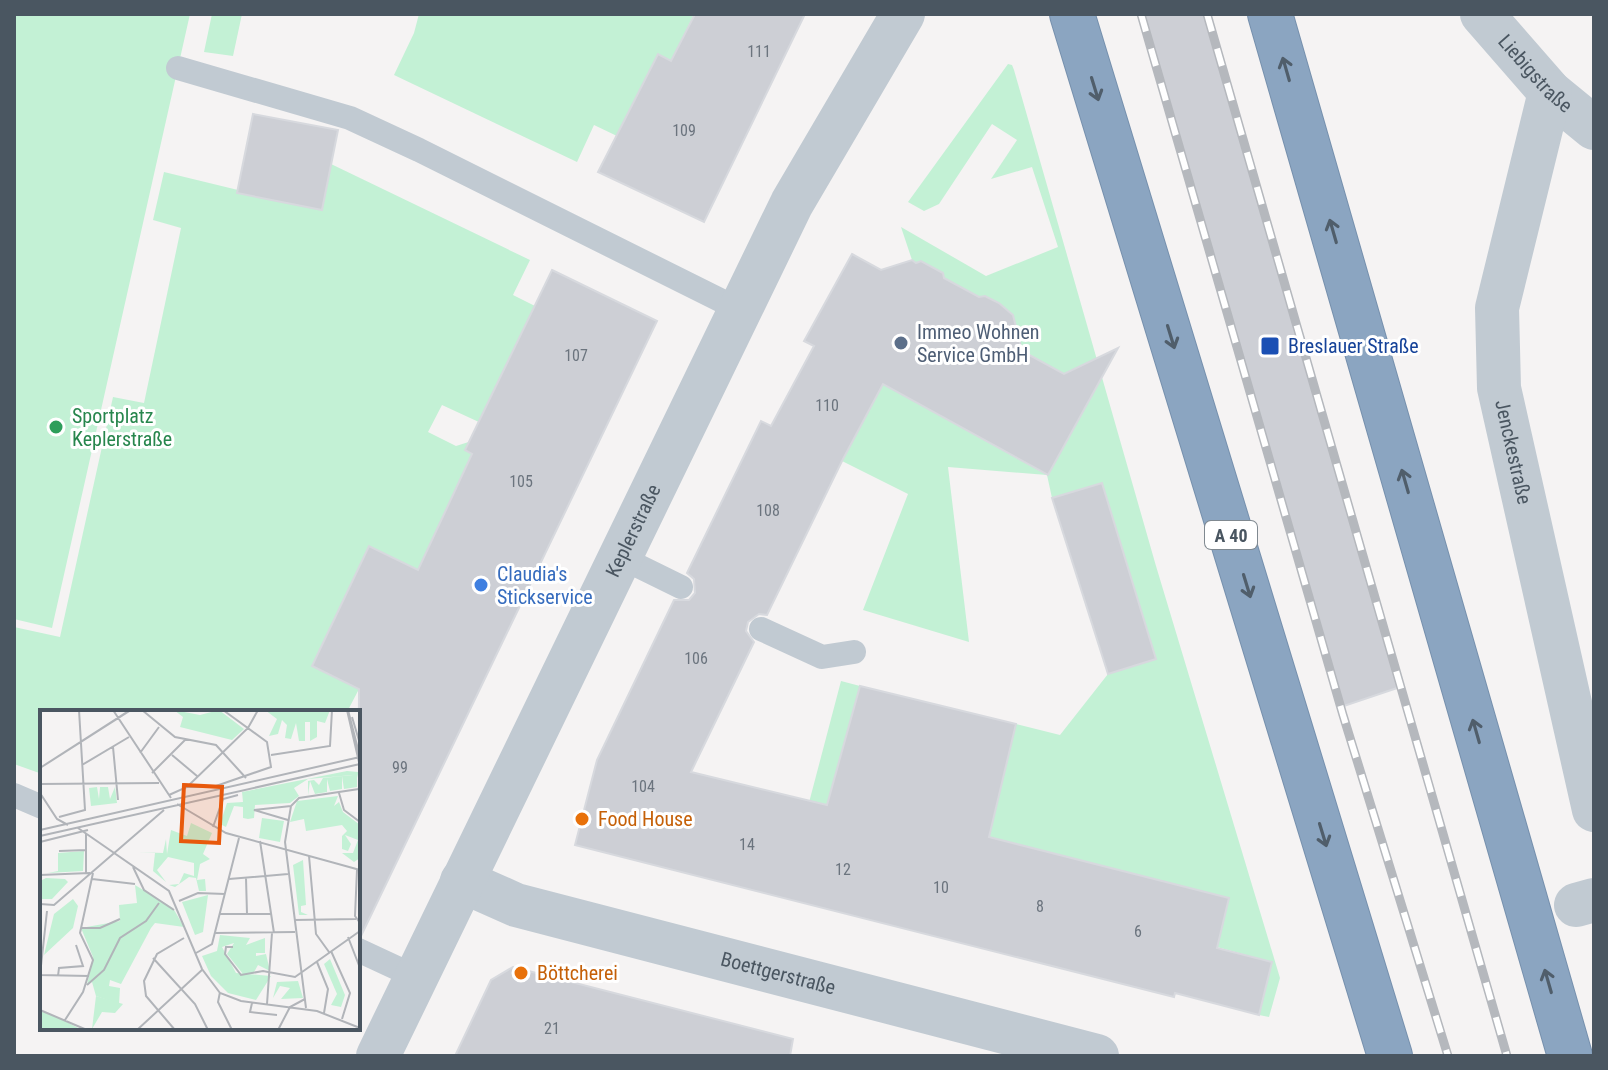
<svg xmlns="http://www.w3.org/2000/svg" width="1608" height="1070" font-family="'Roboto Condensed',sans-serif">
  <rect width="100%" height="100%" fill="#f5f3f3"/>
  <!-- green -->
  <path fill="#c3f1d5" d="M14 14H190L52 628 14 619Z
    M212 14H242L233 56 204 52Z
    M419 14H694L671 61 658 54 617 136 594 125 577 162 394 75 414 33Z
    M1008 64 1012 65 1014 70 1156 566 1280 978 1269 1017 1259 1015 1272 962 1217 947 1229 898 1005 841 806 814 841 681 860 686 847 736 1003 776 1016 724 1060 735 1108 674 1156 659 1101 483 1052 498 1047 475 948 467 969 642 863 610 908 494 842 461 883 384 1047 475 1095 389 1070 371 1064 374 1015 346 1019 338C1011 307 1006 309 978 297 967 292 955 284 944 278L943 273 936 269 932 270 930 266 921 261 916 263 912 260 901 227 986 276 1058 247 1032 167 991 179 1017 140 992 124 939 204 924 211 908 202Z
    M331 164 530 260 513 295 535 306 495 388 494 429 442 405 428 432 456 446 478 439 469 466 422 573 409 576 400 561 369 546 312 665 359 689 347 712H42V774L14 764V627L60 637 113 397 144 403 181 228 153 220 164 172 238 190V193L322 209Z"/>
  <!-- building -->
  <path fill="#cdcfd5" stroke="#d7d9de" stroke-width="2" d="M695 14H805L704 222 598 172 658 54 671 61Z
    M1139 14H1209L1400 687 1341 707Z
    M253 114 338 130 322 210 237 193Z
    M852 254 881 270 912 260 916 263 921 261 943 273 944 278 979 297 985 296 999 303 1013 315 1022 351 1064 374 1118 348 1048 475 883 384 842 461 767 615 759 614 748 622 746 631 754 642 691 772 827 805 860 686 1016 724 989 837 1229 898 1217 948 1272 962 1259 1015 1175 993 1174 997 575 845 597 760 674 600H689L695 593 694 579 687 573 761 421 771 426 814 346 804 341Z
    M552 270 657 321 361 936 358 935 359 689 312 666 369 546 418 570 472 454 465 450Z
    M1102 483 1156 659 1108 674 1052 498Z
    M513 967 793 1039 790 1056H455L491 980Z"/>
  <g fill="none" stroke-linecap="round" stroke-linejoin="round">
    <defs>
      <path id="motorway" d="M1072 14 1390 1056
        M1270 14 1570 1056"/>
    </defs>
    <!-- motorway casing -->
    <use href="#motorway" stroke="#7690ad" stroke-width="46"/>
    <!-- service -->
    <path stroke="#c1cad2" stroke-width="24" d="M178 68 350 118 419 150 740 310
      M622 558 681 587
      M761 629 822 657 854 652
      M14 795 42 807
      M358 950 416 977"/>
    <!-- minor -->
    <g stroke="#c1cad2" stroke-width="44">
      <path id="s1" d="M1482 14 1550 92 1594 128"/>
      <path id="s2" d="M1550 92 1497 308 1499 388 1594 810"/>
      <path id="s3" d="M462 881 516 905 1097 1056"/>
      <path d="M1576 905 1594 900"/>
      <path id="s4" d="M378 1056 792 203 903 14"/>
    </g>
    <!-- motorway -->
    <use href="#motorway" stroke="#8ba5c1" stroke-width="44"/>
    <defs>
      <path id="rail" d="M1141 14 1343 715 1448 1056
        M1207 14 1507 1056"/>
    </defs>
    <!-- rail casing -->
    <use href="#rail" stroke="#b5b8bd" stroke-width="9"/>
    <!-- rail -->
    <use href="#rail" stroke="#fff" stroke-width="6" stroke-dasharray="18" stroke-linecap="butt"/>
  </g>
  <!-- one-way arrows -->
  <defs><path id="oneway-shaft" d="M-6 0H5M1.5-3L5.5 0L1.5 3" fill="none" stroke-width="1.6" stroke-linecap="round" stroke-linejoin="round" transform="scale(2)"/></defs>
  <g stroke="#505e6b">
    <use href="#oneway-shaft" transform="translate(1286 69) rotate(-106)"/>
    <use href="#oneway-shaft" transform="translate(1095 89) rotate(73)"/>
    <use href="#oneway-shaft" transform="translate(1333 231) rotate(-106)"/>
    <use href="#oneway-shaft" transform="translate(1171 337) rotate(73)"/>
    <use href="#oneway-shaft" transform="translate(1405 481) rotate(-106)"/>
    <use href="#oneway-shaft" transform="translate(1247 586) rotate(73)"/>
    <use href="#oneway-shaft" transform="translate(1476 731) rotate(-106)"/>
    <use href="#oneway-shaft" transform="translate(1323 835) rotate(73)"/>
    <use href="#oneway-shaft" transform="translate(1548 981) rotate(-106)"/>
  </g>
  <!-- markers -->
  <circle fill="#5c6f8a" stroke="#fff" stroke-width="3" cx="901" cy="343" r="8"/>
  <rect fill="#1a4fb4" stroke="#fff" stroke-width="3" x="1260" y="336" width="20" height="20" rx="4"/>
  <circle fill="#2e9e5b" stroke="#fff" stroke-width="3" cx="56" cy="427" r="8"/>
  <circle fill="#3f7fe0" stroke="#fff" stroke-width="3" cx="481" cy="585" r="8"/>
  <g fill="#e8710a" stroke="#fff" stroke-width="3">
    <circle cx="582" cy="819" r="8"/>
    <circle cx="521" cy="973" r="8"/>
  </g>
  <g text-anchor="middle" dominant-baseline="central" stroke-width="6" stroke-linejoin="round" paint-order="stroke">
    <!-- number labels -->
    <g font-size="16" fill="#6b747e">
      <text x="759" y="51">111</text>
      <text x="684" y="130">109</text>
      <text x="576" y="355">107</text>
      <text x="827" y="405">110</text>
      <text x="521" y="481">105</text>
      <text x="768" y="510">108</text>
      <text x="696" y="658">106</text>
      <text x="400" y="767">99</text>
      <text x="643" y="786">104</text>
      <text x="747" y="844">14</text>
      <text x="843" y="869">12</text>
      <text x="941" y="887">10</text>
      <text x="1040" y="906">8</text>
      <text x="1138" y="931">6</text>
      <text x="552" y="1028">21</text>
    </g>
    <!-- shield labels -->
    <rect fill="#fff" stroke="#808990" stroke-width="2" x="1205" y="521" width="52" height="28" rx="6"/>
    <g font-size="18" font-weight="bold" fill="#4a5661">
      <text x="1231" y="535">A 40</text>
    </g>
    <!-- street labels -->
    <g font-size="20" fill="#4a5661" stroke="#fff">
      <text stroke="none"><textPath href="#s1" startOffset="80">Liebigstraße</textPath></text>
      <text stroke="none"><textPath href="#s2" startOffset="368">Jenckestraße</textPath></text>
      <text stroke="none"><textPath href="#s4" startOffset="584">Keplerstraße</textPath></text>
      <text stroke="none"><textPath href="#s3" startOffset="330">Boettgerstraße</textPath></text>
    </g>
    <!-- service labels -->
    <g font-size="20" fill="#4e5e75" stroke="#fff" text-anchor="start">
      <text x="917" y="332">Immeo Wohnen<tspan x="917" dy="23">Service GmbH</tspan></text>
    </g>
    <!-- transit labels -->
    <g font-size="20" fill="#164399" stroke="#fff" text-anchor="start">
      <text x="1288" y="346">Breslauer Straße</text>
    </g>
    <!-- leisure labels -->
    <g font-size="20" fill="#27864d" stroke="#fff" text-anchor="start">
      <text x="72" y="416">Sportplatz<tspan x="72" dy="23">Keplerstraße</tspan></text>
    </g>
    <!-- shop labels -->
    <g font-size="20" fill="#366cbe" stroke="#fff" text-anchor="start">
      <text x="497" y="574">Claudia's<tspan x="497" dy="23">Stickservice</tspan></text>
    </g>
    <!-- food labels -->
    <g font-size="20" fill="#c56008" stroke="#fff" text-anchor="start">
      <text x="598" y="819">Food House</text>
      <text x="537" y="973">Böttcherei</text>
    </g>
  </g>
  <!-- overview -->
  <g transform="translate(40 710)">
    <rect width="320" height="320" fill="#f5f3f3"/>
    <path d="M307 61 318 62 320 76 317 64V77L304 79 302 66V79L290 81 287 69V82L275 84 270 71 268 85V71L274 70 279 75 283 68 313 65 268 69 254 78 259 86 250 93 215 95 214 108 208 109 203 108V97L194 96 186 117 180 114 187 93 203 92 202 82ZM57 77 59 89 60 77H68L70 89 75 77 77 93 51 96 49 78ZM298 86 294 96 299 92 303 102 320 115V148L314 152 302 143H313L318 130 305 125 311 134 308 141 302 139V126L307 121 302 115 266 121 264 109 250 112 257 91ZM222 108 244 111 240 132 219 128ZM151 113 172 123 163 144 170 149 160 154 157 170 165 169 166 181H159L156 168 149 167 135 177 129 175 139 174 144 163 154 166V153L128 147 117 160 126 172 113 161 115 143 98 142 123 143 126 129 127 144 131 120 147 126ZM44 141 43 161 8 163 18 161V143ZM263 150 266 195 261 196V202L268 205H259L253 155ZM95 175 133 198 144 217 115 213 111 218 81 274 70 270 69 276 80 278 79 294 56 286 52 272 47 275 53 247 41 218 80 211 79 195 97 193ZM180 225 210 228 206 235 225 228V243H216V246L226 244 230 261 218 255 213 264H203L187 244 194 233 182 237 196 263 231 266 216 290 188 283 171 266 162 246 177 241ZM290 249 305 285 301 297 291 295 297 284 284 254ZM258 271 263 288 241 289 250 278 240 276 233 288 237 272ZM0 301 19 308 42 320H0Z" fill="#c3f1d5"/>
    <path d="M56 286 83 294 75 303 62 302 52 319Z" fill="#c3f1d5"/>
    <path d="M134 0 160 5 179 0 204 19 192 30 140 17 143 7ZM290 0 285 13 277 11V27L270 31V12H265V31H259L256 13 251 29 245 28 247 15 242 10 238 24 229 26 237 9 225 0ZM6 168 25 169 28 172 12 189H2L0 171ZM168 185 163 222 155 225 142 192ZM33 189 38 196 33 218 4 245 14 204Z" fill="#c3f1d5"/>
    <path fill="none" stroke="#b1b4b9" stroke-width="2" d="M73 0 131 88M102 0 135 27 176 35 206 68M307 0 319 52M308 0 320 47M312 7 320 34M73 37 78 90M100 43 119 17M132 45 157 66M231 45 290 36 292 0M42 55 89 27M0 58 90 0M0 58 91 0M112 63 146 29M0 74 119 73M176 76 231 57 227 32 183 0M147 77H176M0 83 17 109 28 115M299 83 304 100 320 112M129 85 147 77 208 18 218 0M137 94 186 123 320 160M19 107 45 100 39 0M248 110 214 100 251 96M173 117 183 89 198 85M38 118 129 181 162 259 180 283 201 291 277 301 320 318M0 120 320 47M0 126 320 54M220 131 234 223M0 132 48 120M19 141 46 140M269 146 276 224 289 242M93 157 104 180 134 200M317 160 315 206 320 213M46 163V123M0 165 50 163M206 168 207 204M52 169 95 174M189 169 248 164M139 191 158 183 185 184M0 194 14 195 124 100M7 201 0 265 49 266M180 204H231M254 210 316 209M41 218H60L80 209M175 223 255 222M308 227 320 258M193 237H186L185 244 201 265 223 261 255 267 320 221M291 241 310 283 302 309M156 243 172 234 199 128M113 248 155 294 168 320M277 252 288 279 284 303M18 266 19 258 43 256 36 235M47 275 64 260 80 228 106 211 119 193M180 282 178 292 192 320M212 293 210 302 237 305M227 294 232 223M266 298 245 132 251 96 259 88 319 79M0 300 47 320M25 310 43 282 53 250 40 223 53 163M97 320 163 259M135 320 106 286 104 271 117 244 144 228M238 320 250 297 265 289"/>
    <path fill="#e8590c" fill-opacity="0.15" stroke="#e8590c" stroke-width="4" d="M144 75 182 77 179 133 141 131Z"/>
    <rect width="320" height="320" fill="none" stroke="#4a5661" stroke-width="4"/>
  </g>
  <!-- border -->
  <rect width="1608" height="1070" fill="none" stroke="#4a5661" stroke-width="32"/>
</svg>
